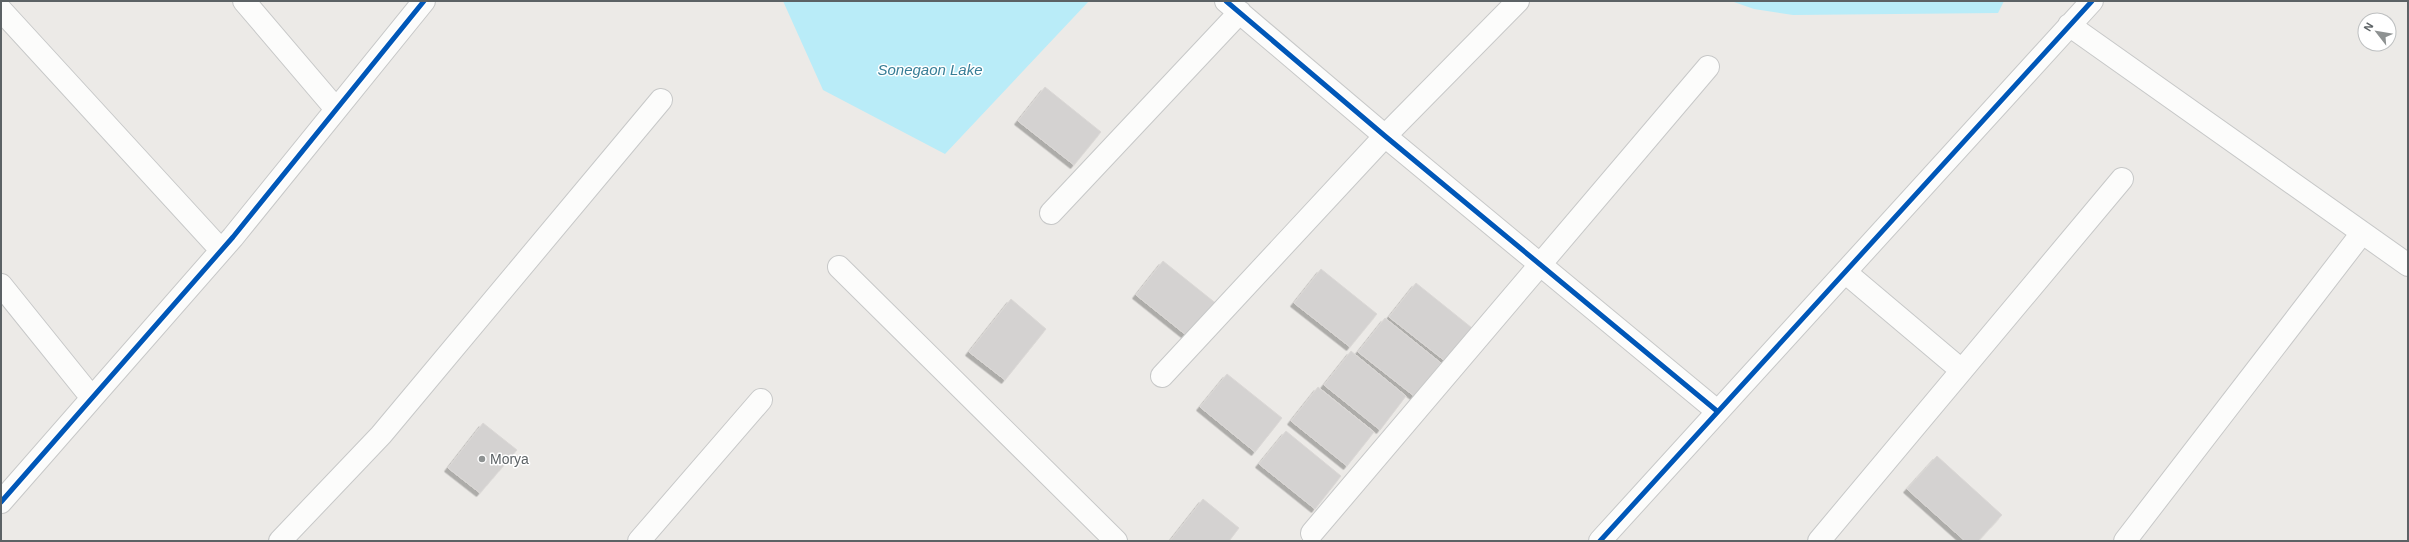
<svg xmlns="http://www.w3.org/2000/svg" width="2409" height="542" font-family="Arial,sans-serif">
  <defs>
    <filter id="shadow"><feDropShadow dx="-3.5" dy="3.5" stdDeviation="0" flood-color="#0004"/></filter>
  </defs>
  <rect width="100%" height="100%" fill="#eceae7"/>
  <!-- water -->
  <path fill="#b9ecf8" d="M783 1H1089L945 154 823 90Z
    M1731 1H2004L1998 13 1793 15 1754 9Z"/>
  <!-- building -->
  <path fill="#d4d2d1" stroke="#dbd8d6" filter="url(#shadow)" d="M1045 87 1101 132 1074 165 1018 121Z
    M1163 261 1218 305 1191 339 1136 295Z
    M1321 269 1377 314 1350 347 1294 303Z
    M1416 283 1472 328 1445 361 1389 317Z
    M1011 299 1046 329 1005 380 969 352Z
    M1385 318 1441 363 1414 396 1358 352Z
    M1351 351 1406 396 1380 430 1324 385Z
    M1227 374 1282 418 1255 452 1200 407Z
    M1318 387 1374 432 1347 466 1291 421Z
    M483 423 517 450 480 493 448 468Z
    M1286 431 1341 476 1315 509 1259 464Z
    M1937 456 2002 515 1978 541H1965L1907 489Z
    M1203 499 1239 528 1229 541H1170Z"/>
  <g fill="none" stroke-linecap="round" stroke-linejoin="round">
    <defs>
      <path id="minor" d="M244 1 336 109
        M1226 1 1385 136 1717 411
        M1 10 221 250
        M2069 25 2408 265
        M1051 213 1240 12
        M839 267 1116 541
        M1845 272 1960 369
        M1 285 92 398
        M1162 376 1385 136 1518 1
        M1 502 233 237 424 1
        M1312 533 1708 67
        M280 541 381 435 661 100
        M639 541 761 400
        M1600 541 2092 1
        M1819 541 2122 179
        M2125 541 2362 233"/>
    </defs>
    <!-- minor casing -->
    <use href="#minor" stroke="#c7c8c8" stroke-width="24"/>
    <!-- minor -->
    <use href="#minor" stroke="#fcfcfb" stroke-width="22"/>
    <defs>
      <path id="cycleway" d="M1226 1 1385 136 1717 411
        M1 502 233 237 424 1
        M1600 541 2092 1"/>
    </defs>
    <!-- cycleway casing -->
    <use href="#cycleway" stroke="#fff" stroke-width="8"/>
    <!-- cycleway -->
    <use href="#cycleway" stroke="#0057b8" stroke-width="5"/>
  </g>
  <!-- markers -->
  <circle fill="#8e9292" stroke="#fff" stroke-width="1.5" cx="482" cy="459" r="4"/>
  <g text-anchor="middle" dominant-baseline="central" stroke-width="3" stroke-linejoin="round" paint-order="stroke">
    <!-- poi labels -->
    <g font-size="14" fill="#5c6265" stroke="#fff" text-anchor="start">
      <text x="490" y="459">Morya</text>
    </g>
    <!-- water labels -->
    <g font-size="15" font-style="italic" fill="#377e97" stroke="#fff">
      <text x="930" y="69">Sonegaon Lake</text>
    </g>
  </g>
  <!-- border -->
  <rect width="2409" height="542" fill="none" stroke="#5c6265" stroke-width="4"/>
  <!-- north arrow -->
  <g transform="translate(2377 32) rotate(301)"><circle r="19" fill="#ffffff" stroke="#bec0c1"/>
  <path d="M0-3L7 15L0 10L-7 15Z" fill="#8e9292"/>
  <text y="-6" font-size="11" font-weight="bold" text-anchor="middle" fill="#5c6265">N</text>
  </g>
</svg>
